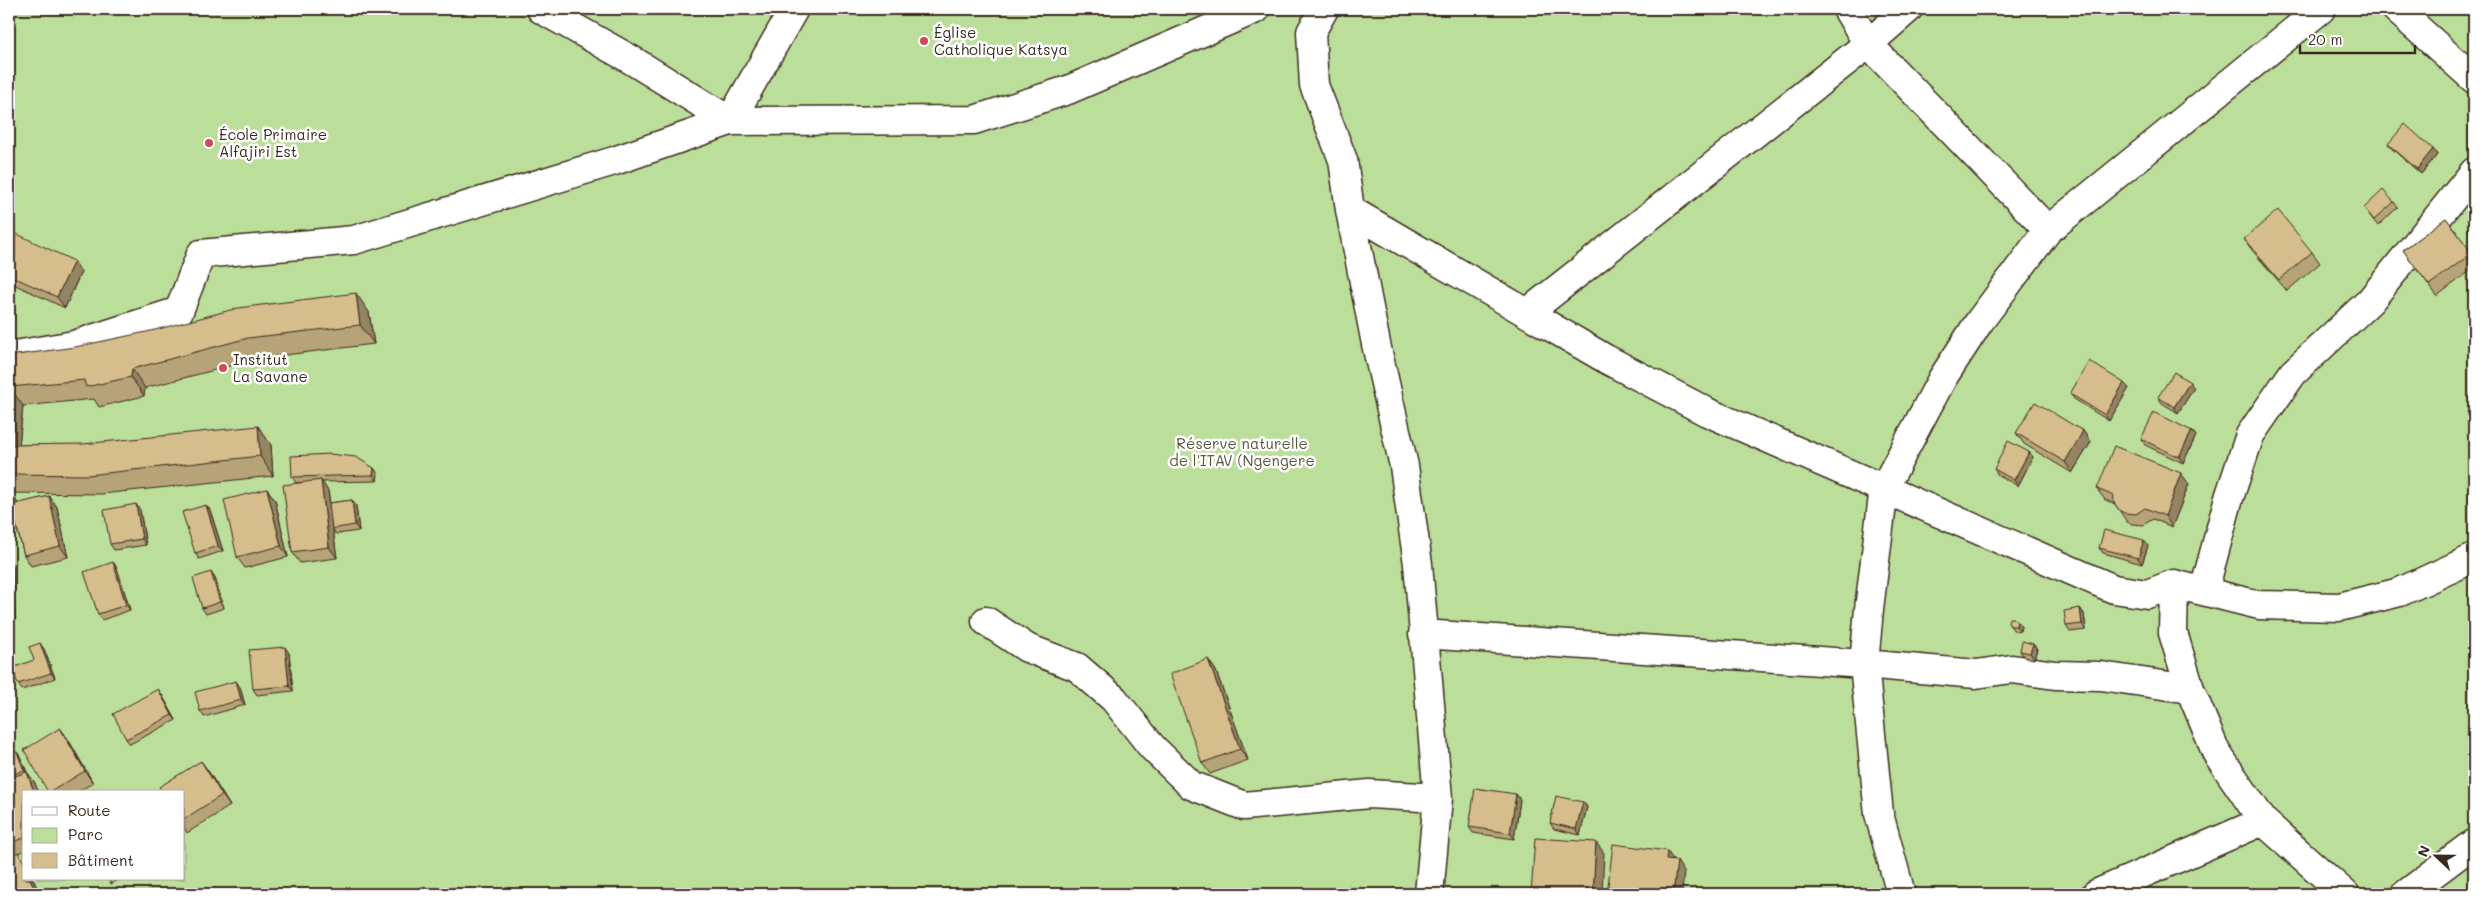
<svg xmlns="http://www.w3.org/2000/svg" width="2483" height="903" font-family="Mali,sans-serif">
  <rect width="100%" height="100%" fill="#f7f2e8"/>
  <filter id="ink" filterUnits="userSpaceOnUse"><feTurbulence type="fractalNoise" baseFrequency=".02" numOctaves="2"/><feDisplacementMap in="SourceGraphic" scale="10" xChannelSelector="R" yChannelSelector="G"/><feConvolveMatrix kernelMatrix="1 2 1 2 8 2 1 2 1" color-interpolation-filters="sRGB"/></filter>
  <g filter="url(#ink)">
    <!-- green -->
    <path fill="#bbdf9a" stroke="#7b845c" fill-rule="evenodd" d="M9 9H2474V894H9ZM24 792H184V879H24Z"/>
    <g fill="none" stroke-linecap="round" stroke-linejoin="round">
      <defs>
        <path id="minor" d="M541 9 630 59 730 121
          M1324 9 1311 32 1314 85 1343 160 1350 210 1376 344 1404 466 1418 564 1438 798 1429 894
          M1847 9 1868 44 2048 230
          M2396 9 2474 79
          M730 121 794 9
          M1350 210 1606 359 1707 412 2114 589 2147 594 2174 584 2259 605 2339 607 2400 592 2474 558
          M1527 313 1868 44 1908 9
          M9 356 74 345 179 311 201 254 354 240 614 161 730 121 974 120 1068 90 1256 9
          M2174 584 2173 633 2190 689 2216 752 2263 821 2345 894
          M2204 591 2228 501 2250 435 2293 373 2370 301 2474 172
          M986 621 1027 648 1077 667 1114 699 1152 747 1191 785 1244 806 1369 794 1438 798
          M1423 634 1864 664 1976 674 2012 669 2055 675 2101 676 2190 689
          M1901 894 1879 814 1864 664 1869 609 1884 488 1942 379 1979 322 2048 230 2321 9
          M2096 894 2263 821
          M2406 894 2474 843"/>
      </defs>
      <!-- minor casing -->
      <use href="#minor" stroke="#3b2a1e" stroke-width="31"/>
      <!-- minor -->
      <use href="#minor" stroke="#fff" stroke-width="28"/>
    </g>
    <!-- wall -->
    <path fill="#b7a378" stroke="#3b2a1e" d="M2388 144 2433 149 2437 155 2421 174 2392 149Z
      M2394 202 2398 207 2378 226 2364 208Z
      M2446 218 2474 256V268L2437 296 2403 250Z
      M2244 239 2312 252 2320 263 2287 291 2252 250Z
      M9 252 74 261 81 272 65 308 9 282Z
      M369 312 374 344 261 358 145 388 144 396 99 407 94 399 23 406 19 445H271L273 476 101 494 9 493V356Z
      M2124 383 2129 388 2109 421 2074 399 2070 394Z
      M2194 388 2178 413 2162 403 2158 397Z
      M2083 431 2091 442 2072 473 2024 444 2016 433Z
      M2192 431 2196 436 2183 463 2145 445 2141 439Z
      M2029 452 2033 457 2018 486 1998 475 1994 469Z
      M374 468 378 474 377 481 322 482 328 491 330 503 352 500 356 506 359 531 336 534 333 530 337 558 300 563 292 552 301 482 296 483 292 477Z
      M2189 484 2172 527 2153 519 2143 525 2132 524 2127 522 2115 504 2105 500 2097 489Z
      M267 489 275 500 288 557 245 568 237 557Z
      M49 496 57 507 68 557 31 566 24 555 16 526H9V499H15L18 504Z
      M206 505 210 510 223 551 199 559 195 553Z
      M140 510 146 545 114 550 110 544Z
      M2148 546 2142 564 2103 553 2099 548Z
      M9 560 13 566 15 620H9Z
      M113 562 117 568 130 610 102 620 98 614Z
      M215 578 224 608 206 614 202 608Z
      M2080 608 2084 614 2086 630 2070 632 2066 626Z
      M2008 623 2021 626 2020 631 2015 632Z
      M2033 644 2037 649 2034 659 2024 657 2020 651Z
      M44 649 55 678 22 690 18 684 34 660Z
      M289 653 293 691 257 695 253 689Z
      M1208 659 1216 671 1248 760 1210 774 1202 763Z
      M240 687 245 705 204 717 200 711Z
      M158 689 162 695 176 720 130 744 126 739Z
      M60 728 68 739 93 783 77 792H48Z
      M17 752 21 758 27 772 35 783 38 792H24V851L19 853 24 879H33L40 894H9V755Z
      M201 761 230 806 187 833 184 827V792Z
      M1516 794 1520 800 1514 839 1473 833 1469 827Z
      M1583 802 1587 807 1580 835 1554 829 1550 823Z
      M108 879H120L111 884Z"/>
    <!-- shaded-wall -->
    <path fill="#958462" stroke="#3b2a1e" d="M2433 149 2437 155 2421 174 2417 169Z
      M74 261 81 272 65 308 57 297Z
      M356 293 369 312 374 344 360 325Z
      M132 369 145 388 144 396 131 377Z
      M2190 382 2194 388 2178 413 2174 407Z
      M2124 383 2129 388 2109 421 2105 415Z
      M10 387 23 406 17 465 9 454V395Z
      M258 426 271 445 273 476 260 456Z
      M2083 431 2091 442 2072 473 2065 462Z
      M2192 431 2196 436 2183 463 2179 457Z
      M2029 452 2033 457 2018 486 2014 480Z
      M374 468 378 474 377 481 373 475Z
      M2181 473 2189 484 2172 527 2165 516Z
      M321 480 328 491 333 528 332 529 333 530 337 558 329 547Z
      M267 489 275 500 288 557 281 546Z
      M49 496 57 507 68 557 60 546Z
      M15 499 19 505 16 526 12 521Z
      M352 500 356 506 359 531 355 525Z
      M136 504 140 510 146 545 142 539Z
      M206 505 210 510 223 551 218 546Z
      M2144 540 2148 546 2142 564 2138 558Z
      M9 560 13 566 15 620 11 614Z
      M113 562 117 568 130 610 126 605Z
      M211 572 215 578 224 608 220 602Z
      M2080 608 2084 614 2086 630 2082 624Z
      M2017 621 2021 626 2020 631 2016 626Z
      M40 643 44 649 55 678 51 673Z
      M2033 644 2037 649 2034 659 2030 653Z
      M285 647 289 653 293 691 289 686Z
      M1208 659 1216 671 1248 760 1240 749Z
      M236 681 240 687 245 705 241 700Z
      M158 689 162 695 176 720 172 715Z
      M60 728 68 739 93 783 85 771Z
      M17 752 21 758 28 776 24 770Z
      M201 761 209 772 230 806 222 795Z
      M27 772 35 783 38 792H34Z
      M1516 794 1520 800 1514 839 1510 833Z
      M1583 802 1587 807 1580 835 1576 829Z
      M1596 842 1604 853 1602 894H1593Z
      M1667 851 1675 862 1666 860Z
      M1677 861 1684 872 1682 894H1673Z
      M30 879H33L40 894H37Z"/>
    <!-- building -->
    <path fill="#d5bd8c" stroke="#3b2a1e" d="M2405 124 2433 149 2417 169 2388 144Z
      M2383 190 2394 202 2374 220 2364 208Z
      M2278 210 2312 252 2279 280 2244 239Z
      M2446 218 2472 253 2429 285 2403 250Z
      M17 234 74 261 57 297 9 275V252Z
      M356 293 360 325 248 338 132 369 131 377 86 387 84 380 10 387 9 395V356L75 347 151 331 238 308Z
      M2089 361 2124 383 2105 415 2070 394Z
      M2174 372 2190 382 2174 407 2158 397Z
      M2035 402 2083 431 2065 462 2016 433Z
      M2154 412 2192 431 2179 457 2141 439Z
      M258 426 260 456 88 475 9 474V445L83 444Z
      M2008 441 2029 452 2014 480 1994 469Z
      M2114 446 2181 473 2165 516 2145 508 2136 514 2124 513 2119 510 2113 501 2114 496 2097 489Z
      M330 454 356 457 374 468 373 475 292 477 291 456Z
      M321 480 329 547 292 552 283 485Z
      M267 489 281 546 237 557 224 500Z
      M49 496 60 546 24 555 11 505Z
      M9 499H15L14 505H11L13 513 12 521 9 520Z
      M352 500 355 525 332 529 329 503Z
      M136 504 142 539 110 544 104 510Z
      M206 505 218 546 195 553 182 512Z
      M2104 530 2144 540 2138 558 2099 548Z
      M9 560 11 614H9Z
      M113 562 126 605 98 614 84 572Z
      M211 572 220 602 202 608 193 578Z
      M2080 608 2082 624 2066 626 2064 611Z
      M2009 618H2014L2017 621 2016 626H2011L2008 623Z
      M2022 641 2033 644 2030 653 2020 651Z
      M40 643 51 673 18 684 12 668 34 660 29 647Z
      M285 647 289 686 253 689 249 650Z
      M1208 659 1240 749 1202 763 1170 674Z
      M236 681 241 700 200 711 195 692Z
      M158 689 172 715 126 739 113 714Z
      M60 728 85 771 50 792H48L24 750Z
      M17 752 24 770 9 776V755Z
      M201 761 222 795 184 819V792H162L159 787Z
      M27 772 34 792H24V838L9 843V778Z
      M1475 788 1516 794 1510 833 1469 827Z
      M1556 796 1583 802 1576 829 1550 823Z
      M1535 838 1596 842 1593 894H1531Z
      M1613 844 1667 851 1666 860 1677 861 1673 894H1607Z
      M19 852 24 864V879H30L37 894H9V856Z
      M1755 891 1769 894H1754Z"/>
  </g>
  <!-- markers -->
  <g fill="#d1495b" stroke="#fff" stroke-width="2">
    <circle cx="924" cy="41" r="5"/>
    <circle cx="209" cy="143" r="5"/>
    <circle cx="223" cy="368" r="5"/>
  </g>
  <g text-anchor="middle" dominant-baseline="central" stroke-width="5" stroke-linejoin="round" paint-order="stroke">
    <!-- poi labels -->
    <g font-size="15" fill="#3b2a1e" stroke="#fff" text-anchor="start">
      <text x="934" y="32">Église<tspan x="934" dy="17">Catholique Katsya</tspan></text>
      <text x="219" y="134">École Primaire<tspan x="219" dy="17">Alfajiri Est</tspan></text>
      <text x="233" y="359">Institut<tspan x="233" dy="17">La Savane</tspan></text>
    </g>
    <!-- park labels -->
    <g font-size="15" fill="#5b573d" stroke="#fff">
      <text x="1242" y="443">Réserve naturelle<tspan x="1242" dy="17">de l'ITAV (Ngengere</tspan></text>
    </g>
  </g>
  <!-- margin -->
  <rect width="2483" height="903" fill="none" stroke="#fff" stroke-width="30"/>
  <rect x="15" y="15" width="2453" height="873" fill="none" stroke="#3b2a1e" stroke-width="2" filter="url(#ink)"/>
  <!-- legend -->
  <rect x="22" y="790" width="162" height="90" fill="#ffffff" stroke="#b1aaa5"/>
  <rect x="32" y="807" width="25" height="8" fill="#ffffff" stroke="#b1aaa5"/>
  <text x="68" y="816" font-size="15" fill="#3b2a1e">Route</text>
  <rect x="32" y="828" width="25" height="15" fill="#bbdf9a" stroke="#b1aaa5"/>
  <text x="68" y="840" font-size="15" fill="#3b2a1e">Parc</text>
  <rect x="32" y="853" width="25" height="15" fill="#d5bd8c" stroke="#b1aaa5"/>
  <text x="68" y="866" font-size="15" fill="#3b2a1e">Bâtiment</text>
  <!-- north arrow -->
  <g transform="translate(2436 856) rotate(292)" stroke="#ffffff" stroke-width="4" paint-order="stroke">
  <path d="M0-4L9 19L0 12L-9 19Z" fill="#3b2a1e"/>
  <text y="-8" font-size="14" font-weight="bold" text-anchor="middle" fill="#3b2a1e">N</text>
  </g>
  <!-- scale -->
  <path d="M2300 45v8h115v-8" fill="none" stroke="#3b2a1e" stroke-width="2.5"/>
  <text x="2308" y="45" font-size="15" fill="#3b2a1e" stroke="#ffffff" stroke-width="4" paint-order="stroke">20 m</text>
</svg>
